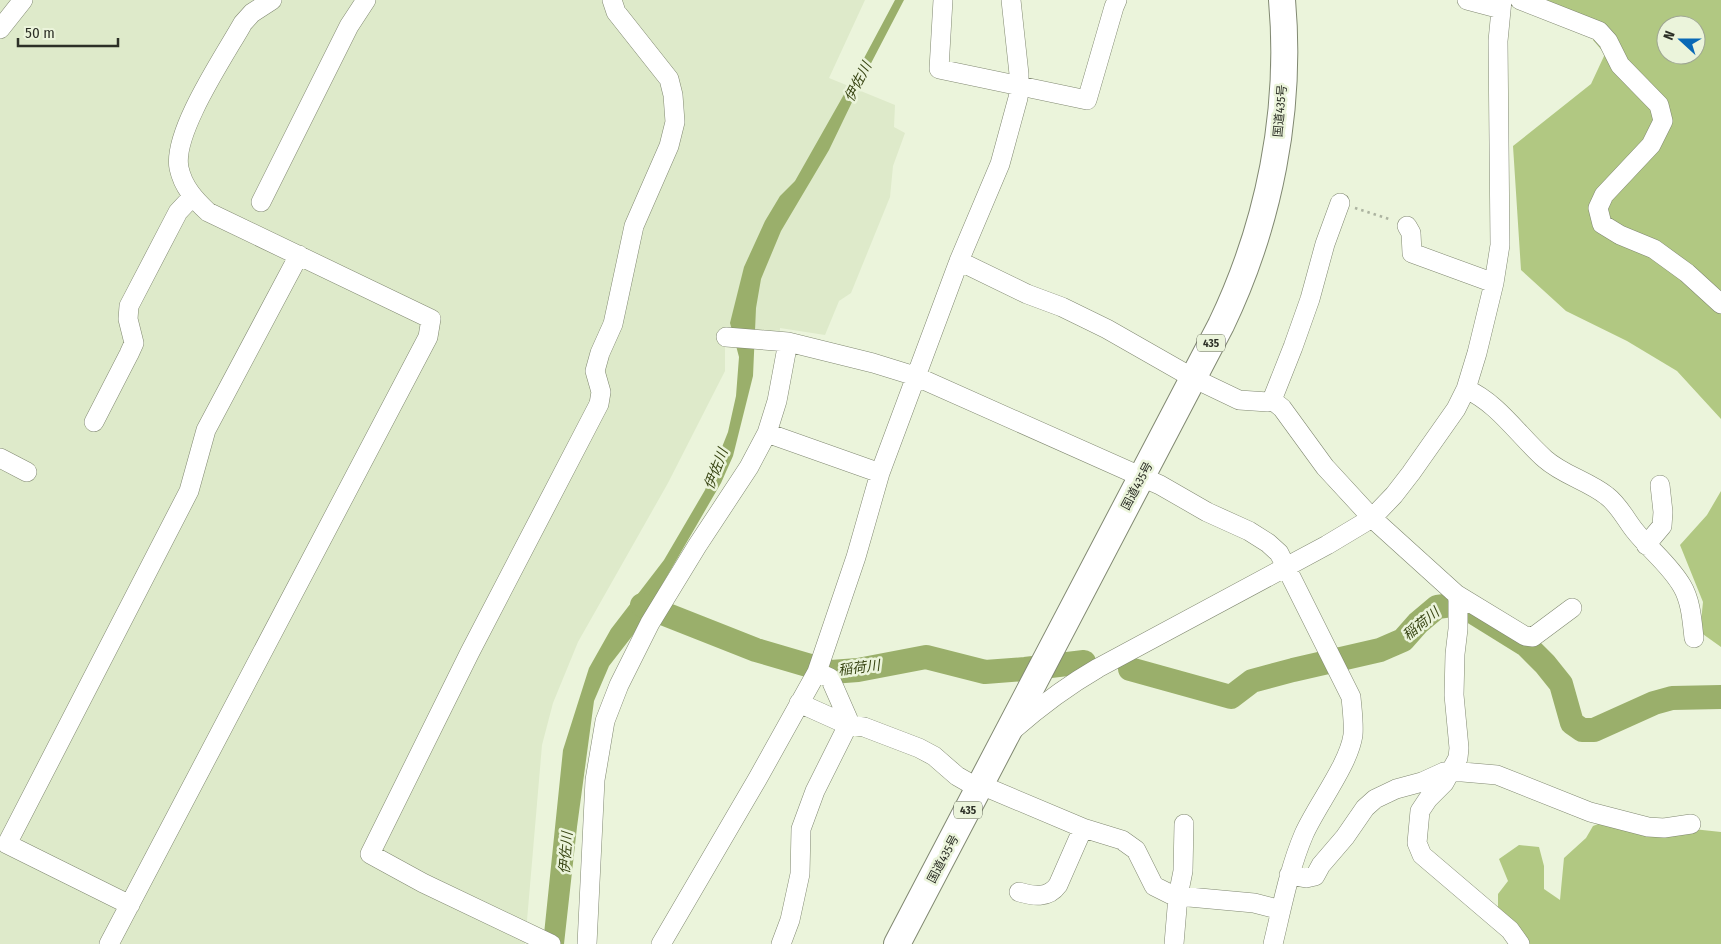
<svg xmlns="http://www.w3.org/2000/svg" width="1721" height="944" font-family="'Fira Sans Condensed','Noto Sans JP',sans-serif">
  <rect width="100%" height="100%" fill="#ebf4db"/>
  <!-- built -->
  <path fill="#deeaca" d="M0 0H865L829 78 895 105 894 127 905 133 893 166 890 197 851 293 839 301 825 335 780 328 779 351 725 346V371L668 483 578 642 553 703 542 745 525 944H0Z"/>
  <!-- forest -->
  <path fill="#b1c882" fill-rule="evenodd" d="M1542 0H1721V419L1677 371 1627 341 1566 311 1521 270 1513 146 1591 84 1605 54 1593 40 1598 26ZM1666 25H1696V55H1666Z
    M1721 491V647L1700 632 1703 602 1680 545 1707 515Z
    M1609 820 1721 832V944H1528L1498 912V894L1508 881 1499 859 1519 845 1539 847 1544 866V889L1560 900 1564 858 1586 838 1593 826Z"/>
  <!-- water -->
  <path fill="#9aaf6b" d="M895 0H904L867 71 829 150 781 231 761 279 756 308 753 376 733 456 721 483 633 635 609 666 594 701 577 827 564 944H543L563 750 589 668 611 629 664 560 705 490 728 432 736 396 739 357 730 323 744 267 765 221 780 196 795 181 855 75Z"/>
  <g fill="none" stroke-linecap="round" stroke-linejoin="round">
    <!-- river -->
    <path stroke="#9aaf6b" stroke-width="24" d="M642 605 756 650 831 672 858 670 926 657 985 672 1025 669 1084 662
      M1130 669 1231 697 1252 681 1293 670 1380 650 1403 640 1418 623 1437 607 1452 605 1468 609 1526 645 1545 664 1561 684 1572 723 1582 730H1594L1654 703 1672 698 1721 697"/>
    <defs>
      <path id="minor" d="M943 0 939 69 1087 100 1114 7 1117 0
        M1467 0 1501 9
        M1520 0 1599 31 1608 41 1620 65 1659 105 1663 121 1651 145 1604 195 1598 208 1602 224 1620 235 1654 249 1687 273 1721 304
        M0 29 23 0
        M261 202 349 26 366 0
        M1407 226 1411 233 1412 253 1494 283
        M959 261 1027 294 1062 307 1107 329 1193 378 1239 400 1268 402 1272 400 1293 347 1310 299 1325 244 1340 203
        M726 337 788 342 873 363 915 376 1160 485 1207 512 1249 531 1268 543 1279 553 1351 697C1352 709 1354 722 1353 735 1349 764 1317 805 1304 834 1289 869 1282 907 1273 944
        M1466 389C1498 403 1519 436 1545 459 1563 475 1588 481 1607 496 1619 505 1626 520 1635 531 1650 550 1670 565 1682 586 1691 601 1692 621 1694 638
        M1272 400 1282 408 1325 467 1372 518 1456 594 1525 636 1533 637 1572 608
        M94 422 129 354 134 343 128 319 129 306 178 212 192 197
        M767 433 880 473
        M0 458 27 472
        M1646 545 1662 526 1663 512 1660 485
        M1456 594 1458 599V629L1455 654 1454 695 1459 748 1458 758 1444 783 1428 799 1420 811 1417 843 1422 855 1510 930 1520 944
        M799 703 848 725 864 727 919 748 934 756 957 776 971 784 981 785 1083 828 1122 840 1136 850 1154 886 1170 894 1178 896 1254 903 1281 910
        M1013 730C1040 706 1067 686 1098 668L1327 545 1372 518 1394 495 1411 473 1456 409 1466 389 1477 353 1494 283 1500 245 1498 41 1502 0
        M1289 875 1306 878 1315 876 1321 865 1345 837 1365 808 1375 799 1396 789 1422 782 1444 772 1451 771 1497 775 1590 812 1648 827 1664 828 1691 824
        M1019 892C1033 896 1048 899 1058 885L1083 828
        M130 905 7 844 189 491 206 430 299 255
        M109 944 428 337 431 319 208 212C195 200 183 187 179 168 172 133 225 55 243 23L252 13 272 0
        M551 944 423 883 370 854 470 652 599 404 601 392 595 371 600 353 613 324 634 226 669 146 675 122 673 95 669 79 616 12 612 0
        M587 944 595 780 605 721 619 685 650 623 697 546 749 467 767 433 777 401 788 342
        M661 944 758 778 817 672 856 557 880 473 959 261 1000 164 1018 98 1019 87V74L1011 0
        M781 944 790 920 800 874 801 829 815 791 848 725V719L830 678 817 672
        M1174 944 1178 896 1183 871 1184 824"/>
      <path id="highway" d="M897 944 1221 325C1269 225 1292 111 1282 0"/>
    </defs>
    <!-- minor casing -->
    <use href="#minor" stroke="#808871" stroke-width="20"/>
    <!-- highway casing -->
    <use href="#highway" stroke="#808871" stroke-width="28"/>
    <!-- path -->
    <path stroke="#acb3a0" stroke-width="2.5" stroke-dasharray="2.5 4" stroke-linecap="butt" d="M1355 208 1392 220"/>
    <!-- minor -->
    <use href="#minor" stroke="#fff" stroke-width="19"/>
    <!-- highway -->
    <use href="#highway" stroke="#fff" stroke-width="26"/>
  </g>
  <g text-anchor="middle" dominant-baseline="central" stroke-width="5" stroke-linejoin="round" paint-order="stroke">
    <!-- shield labels -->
    <g fill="#ebf4db" stroke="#666b5d" stroke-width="1">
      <rect x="1197" y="334.5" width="28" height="17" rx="4"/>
      <rect x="954" y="801.5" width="28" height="17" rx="4"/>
    </g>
    <g font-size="11" font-weight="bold" fill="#2d3027">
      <text x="1211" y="343">435</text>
      <text x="968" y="810">435</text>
    </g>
    <!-- street labels -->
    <g font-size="12" fill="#2d3027" stroke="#ebf4db">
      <text transform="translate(1280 111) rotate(-85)">国道435号</text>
      <text transform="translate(1137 486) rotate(-62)">国道435号</text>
      <text transform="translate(943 859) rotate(-62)">国道435号</text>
    </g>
    <!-- water labels -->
    <g font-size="14" font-style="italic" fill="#384513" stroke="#ebf4db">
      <text transform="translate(858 82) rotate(-63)">伊佐川</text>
      <text transform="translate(716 469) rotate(-69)">伊佐川</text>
      <text transform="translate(1421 624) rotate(-39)">稲荷川</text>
      <text transform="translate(859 668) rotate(-7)">稲荷川</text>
      <text transform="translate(566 853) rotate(-86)">伊佐川</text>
    </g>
  </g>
  <!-- north arrow -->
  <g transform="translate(1681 40) rotate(291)"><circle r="24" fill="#ebf4db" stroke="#9fa693"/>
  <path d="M0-4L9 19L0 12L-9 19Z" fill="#0969b6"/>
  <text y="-8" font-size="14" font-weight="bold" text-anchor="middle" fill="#2d3027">N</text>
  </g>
  <!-- scale -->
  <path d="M18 38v8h100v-8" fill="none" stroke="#2d3027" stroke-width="2.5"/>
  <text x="25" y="38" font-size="15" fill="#2d3027" stroke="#ebf4db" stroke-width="4" paint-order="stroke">50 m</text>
</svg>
